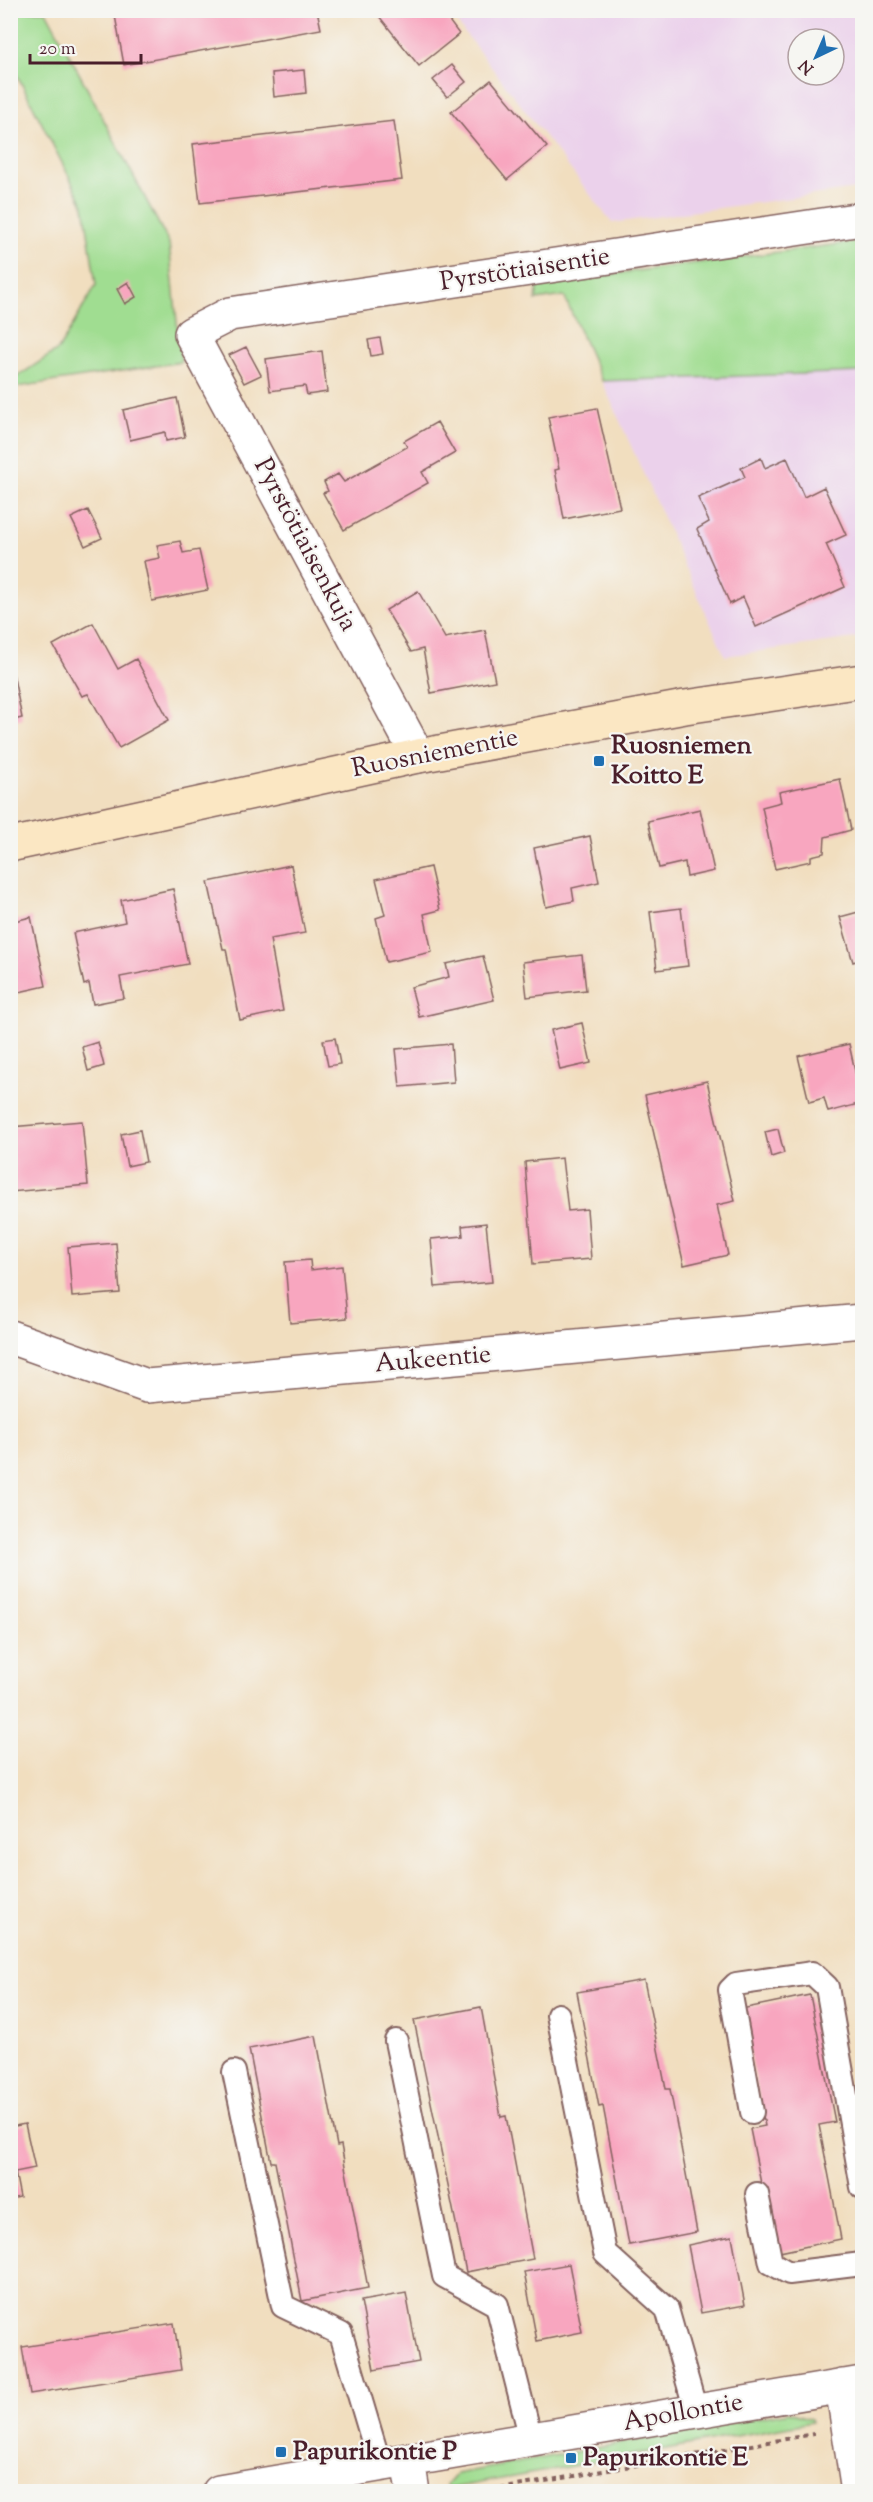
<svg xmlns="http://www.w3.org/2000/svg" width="873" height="2502" font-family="'Sorts Mill Goudy',serif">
  <rect width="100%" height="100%" fill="#f6f6f2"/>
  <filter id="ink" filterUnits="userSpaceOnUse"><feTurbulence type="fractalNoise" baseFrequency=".0167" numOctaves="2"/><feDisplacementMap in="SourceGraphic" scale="12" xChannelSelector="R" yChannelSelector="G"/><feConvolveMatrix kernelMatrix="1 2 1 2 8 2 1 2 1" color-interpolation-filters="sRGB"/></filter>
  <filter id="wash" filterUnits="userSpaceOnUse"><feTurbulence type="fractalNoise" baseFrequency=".008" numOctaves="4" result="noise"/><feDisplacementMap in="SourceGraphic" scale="24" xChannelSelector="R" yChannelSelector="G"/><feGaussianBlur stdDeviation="1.35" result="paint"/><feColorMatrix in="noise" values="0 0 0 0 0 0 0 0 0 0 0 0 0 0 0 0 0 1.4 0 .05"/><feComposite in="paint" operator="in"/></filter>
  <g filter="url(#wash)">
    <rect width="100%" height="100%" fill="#f1debf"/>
    <!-- built -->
    <path fill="#ebd1eb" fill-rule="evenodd" d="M448 11H862V188L612 223ZM798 39H834V75H798Z
      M862 372V637L725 656 602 381Z"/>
    <!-- green -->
    <path fill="#a0dd91" stroke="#757e5e" stroke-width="1.5" d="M11 11H46L169 243 181 362 11 388V381L59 349 96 285 84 206 11 63Z
      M862 241V372L602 381 564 296 536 300 538 284Z
      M789 2412 811 2419 812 2422 447 2489 446 2485 456 2474Z"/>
    <g id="blocks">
      <!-- building -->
      <path fill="#f8a6bf" d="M114 10H317L321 29 124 65Z
        M374 10H441L459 34 419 66Z
        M452 65 466 82 447 97 433 80Z
        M304 70 306 93 274 97 272 73Z
        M491 80 547 147 507 180 451 112Z
        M394 121 402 180 200 203 193 144Z
        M128 282 136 297 125 304 117 289Z
        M380 338 383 354 371 356 368 340Z
        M246 347 261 375 244 383 229 355Z
        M322 351 327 392 307 395 305 386 270 391 266 359Z
        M177 398 185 437 166 441 165 432 130 440 123 410Z
        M597 408 620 508 564 519 555 470 559 469 548 417Z
        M437 422 455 453 422 472 428 483 344 530 323 493 328 491 324 482 338 474 344 482 407 447 404 441Z
        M761 458 765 468 787 458 804 497 824 487 846 535 826 544 845 587 756 627 743 597 730 604 697 529 709 522 698 498 745 477 741 468Z
        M88 510 102 538 85 546 71 518Z
        M180 541 183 553 199 550 208 590 152 601 144 561 160 558 157 545Z
        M418 591 445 638 485 630 495 681 431 693 423 649 411 652 386 610Z
        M93 623 118 669 136 659 169 720 119 748 88 694 82 696 53 645Z
        M13 673 22 718 10 721V674Z
        M840 779 851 830 825 837 824 853 811 856V861L775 869 762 807 781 802 779 792Z
        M700 809 714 871 687 877 685 862 659 868 648 821Z
        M590 836 599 882 572 888 574 901 546 907 534 848Z
        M291 865 305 933 270 939 283 1011 240 1020 226 949H223L208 882Z
        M430 867 440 910 424 914 432 952 386 962 376 918 385 915 376 879Z
        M173 889 188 964 120 977 124 998 93 1004 89 983 84 985 73 933 125 922 121 900Z
        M681 908 688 966 657 970 650 912Z
        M862 911V959L853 962 840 917Z
        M31 917 46 986 10 994V922Z
        M582 955 586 990 527 997 523 962Z
        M483 956 494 1000 419 1017 411 987 449 977 446 964Z
        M582 1023 591 1063 560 1070 551 1030Z
        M335 1038 340 1064 328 1066 323 1040Z
        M98 1042 104 1066 88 1071 82 1047Z
        M451 1044 454 1082 400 1087 396 1049Z
        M849 1044 862 1103 828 1112 824 1098 809 1102 798 1056Z
        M707 1081 735 1201 717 1205 728 1255 684 1265 645 1095Z
        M82 1121 88 1185 10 1192V1127Z
        M778 1129 784 1153 771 1157 765 1132Z
        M140 1130 146 1162 127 1166 121 1134Z
        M562 1158 568 1211 587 1209 591 1259 533 1264 525 1162Z
        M486 1223 492 1282 435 1287 431 1239 463 1236 462 1226Z
        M116 1243 120 1293 72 1297 68 1247Z
        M310 1260 311 1270 342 1266 347 1318 290 1323 285 1262Z
        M644 1980 666 2089H670L697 2232 629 2245 603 2106 599 2107 577 1992Z
        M810 1995 835 2122 819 2125 841 2239 775 2253 750 2129 765 2126 741 2009Z
        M481 2007 501 2117 506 2116 533 2259 466 2272 414 2020Z
        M316 2036 337 2146 341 2145 368 2288 302 2301 275 2162H271L249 2049Z
        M25 2124 35 2168 15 2172 20 2197 10 2199V2127Z
        M732 2236 745 2305 701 2313 688 2245Z
        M569 2264 582 2332 537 2341 524 2272Z
        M406 2293 419 2362 374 2370 361 2301Z
        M174 2323 181 2370 30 2394 22 2347Z"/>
    </g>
  </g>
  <g filter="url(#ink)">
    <use href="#blocks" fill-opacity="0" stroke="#84625f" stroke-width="1.5"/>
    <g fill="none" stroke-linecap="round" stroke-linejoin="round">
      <defs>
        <path id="lane" d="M558 2015 605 2253 667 2309 696 2411
          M396 2041 444 2276 497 2305 531 2439
          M234 2072 283 2306 341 2334 380 2465
          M752 2112 730 1990 736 1984 812 1973 827 1987 862 2187
          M757 2194 771 2263 789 2273 862 2264"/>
        <path id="street" d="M418 756 191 334 230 314 862 219
          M10 1337 147 1386 862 1321
          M842 2386 858 2492
          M408 2460 413 2492
          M219 2492 862 2383"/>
        <path id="secondary" d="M10 845 418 756 685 707 862 681"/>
      </defs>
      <!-- lane casing -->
      <use href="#lane" stroke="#84625f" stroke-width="26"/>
      <!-- street casing -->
      <use href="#street" stroke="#84625f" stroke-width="36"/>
      <!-- secondary casing -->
      <use href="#secondary" stroke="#84625f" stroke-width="36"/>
      <!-- path -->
      <path stroke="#84625f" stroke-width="4" stroke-dasharray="4.5 4.5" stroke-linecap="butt" d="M483 2492 814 2434"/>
      <!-- lane -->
      <use href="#lane" stroke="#fff" stroke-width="22"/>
      <!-- street -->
      <use href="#street" stroke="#fff" stroke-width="33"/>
      <!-- secondary -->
      <use href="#secondary" stroke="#fbe7c3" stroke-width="33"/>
    </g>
  </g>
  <!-- markers -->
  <g fill="#1f6fb2" stroke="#f6f6f2" stroke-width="2">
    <rect x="593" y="755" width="12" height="12" rx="3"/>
    <rect x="275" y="2446" width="12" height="12" rx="3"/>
    <rect x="565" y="2452" width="12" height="12" rx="3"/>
  </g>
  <g text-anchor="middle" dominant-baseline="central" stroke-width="4.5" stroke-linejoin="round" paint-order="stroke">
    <!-- street labels -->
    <g font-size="26" fill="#4a1f2b" stroke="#f6f6f2">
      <text transform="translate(525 270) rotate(-9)">Pyrstötiaisentie</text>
      <text transform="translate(305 545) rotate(62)">Pyrstötiaisenkuja</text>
      <text transform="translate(435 754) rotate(-11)">Ruosniementie</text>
      <text transform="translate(433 1360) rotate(-5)">Aukeentie</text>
      <text transform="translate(683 2413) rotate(-10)">Apollontie</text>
    </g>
    <!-- poi labels -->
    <g font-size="26" font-weight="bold" fill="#4a1f2b" stroke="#f6f6f2" text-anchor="start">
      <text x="611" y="746">Ruosniemen<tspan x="611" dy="30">Koitto E</tspan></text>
      <text x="293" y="2452">Papurikontie P</text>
      <text x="583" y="2458">Papurikontie E</text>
    </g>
  </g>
  <!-- margin -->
  <rect width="873" height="2502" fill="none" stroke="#f6f6f2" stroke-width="36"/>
  <!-- north arrow -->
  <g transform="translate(816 57) rotate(224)"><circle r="28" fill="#f6f6f2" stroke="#b1a0a2" stroke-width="1.5"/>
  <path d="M0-4.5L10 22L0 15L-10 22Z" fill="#1f6fb2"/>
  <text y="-9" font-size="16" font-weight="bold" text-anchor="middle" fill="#4a1f2b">N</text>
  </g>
  <!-- scale -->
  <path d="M30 54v9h111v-9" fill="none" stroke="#4a1f2b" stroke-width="3"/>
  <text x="39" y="54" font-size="18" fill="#4a1f2b" stroke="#f6f6f2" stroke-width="4.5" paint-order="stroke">20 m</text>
</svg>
